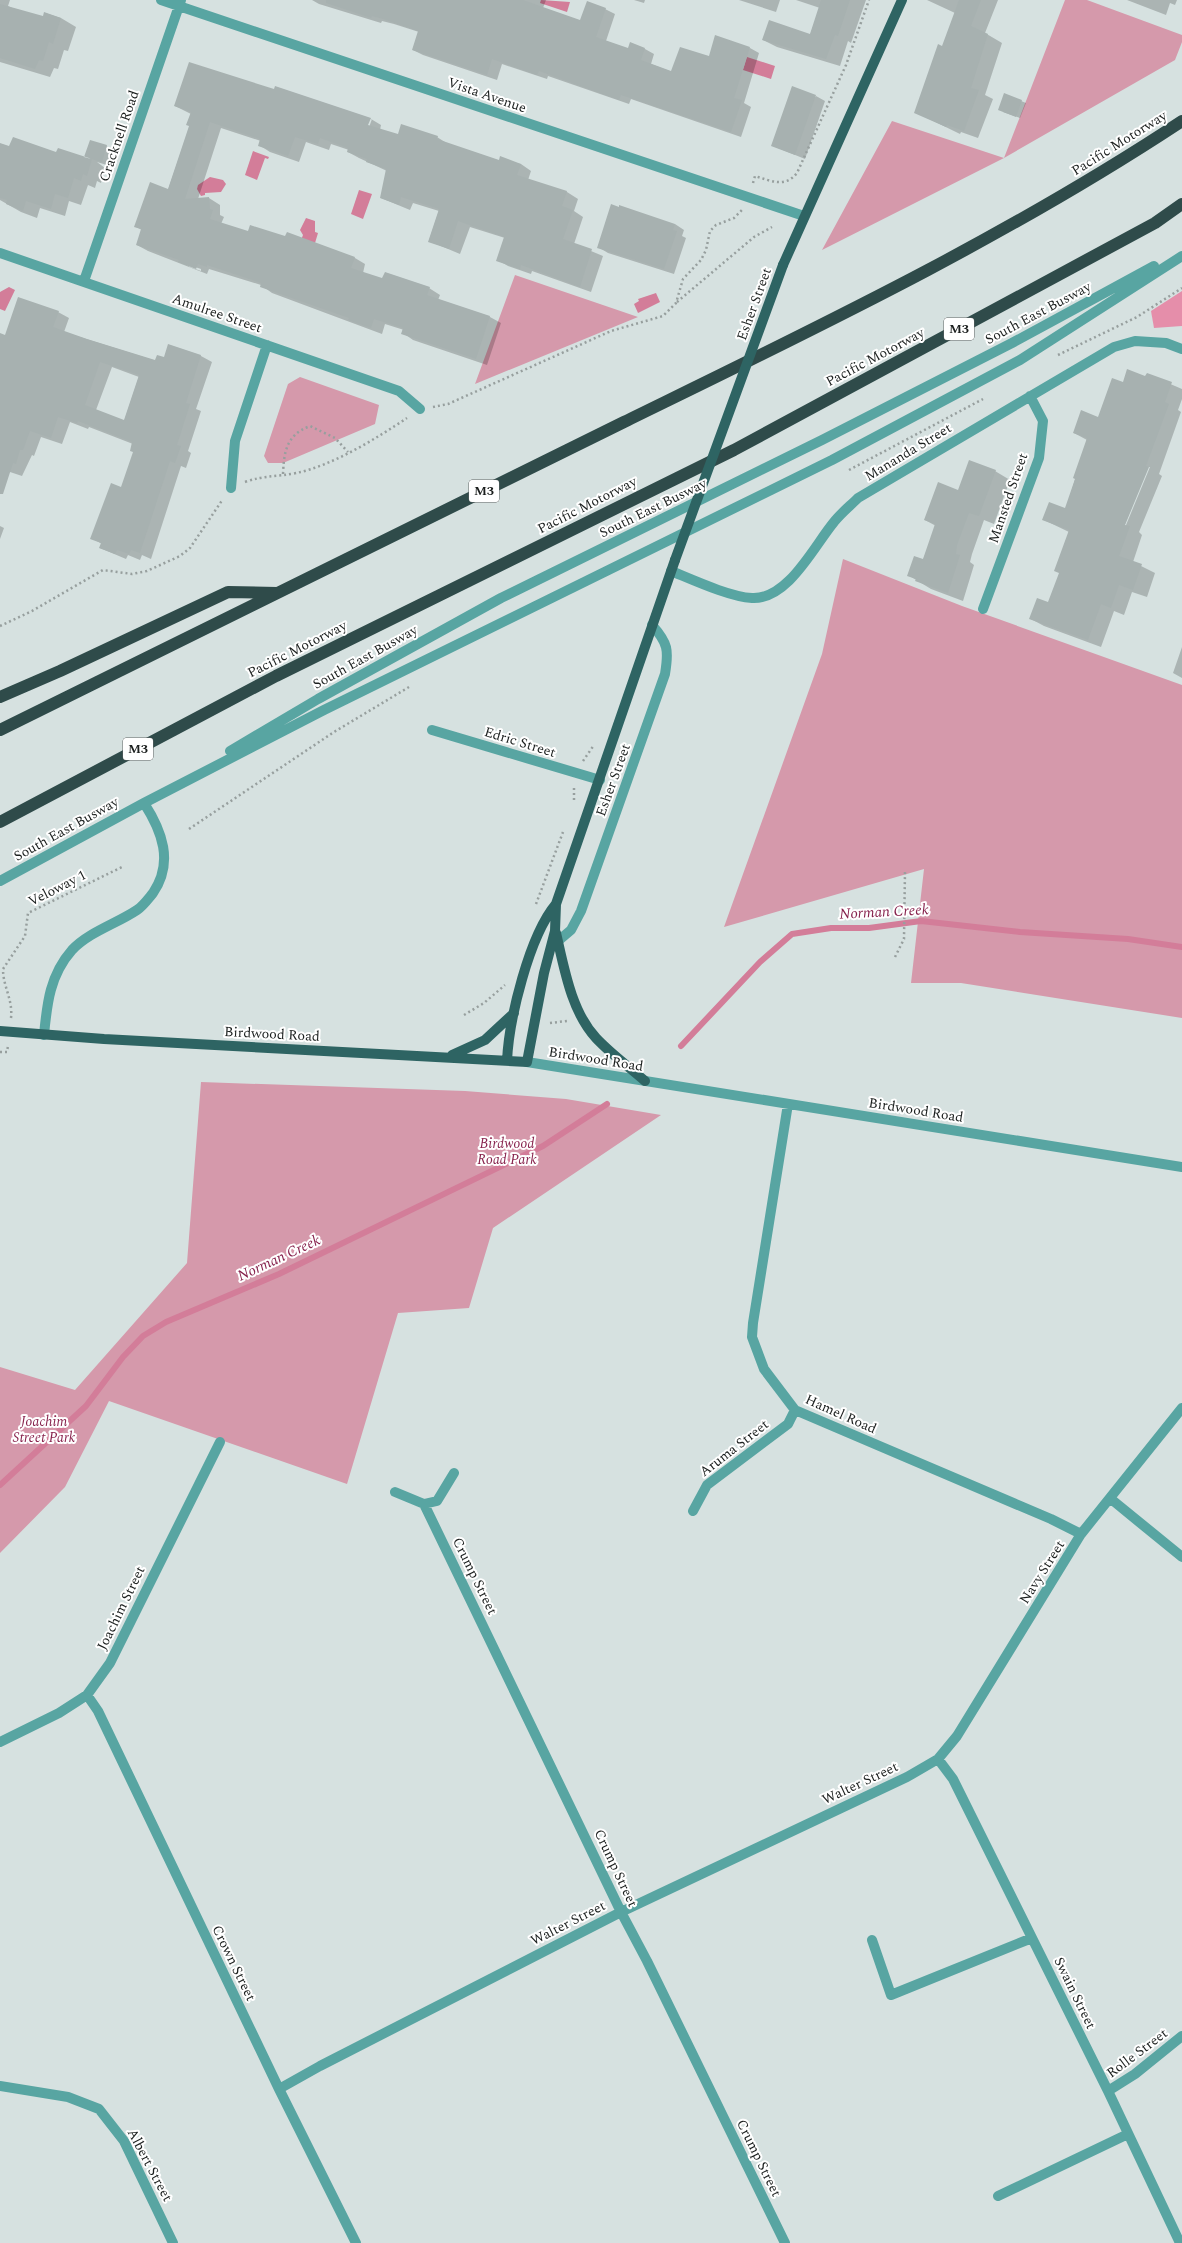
<svg xmlns="http://www.w3.org/2000/svg" width="1182" height="2243" font-family="Spectral,serif">
  <rect width="100%" height="100%" fill="#d6e1e0"/>
  <!-- green -->
  <path fill="#d599ab" d="M1065 0H1087L1182 35V42L1175 60 1004 158 822 250 892 121 1004 158Z
    M515 275 638 317 475 384Z
    M300 377 379 405 375 424 283 463H268L264 456 288 384Z
    M843 559 962 606 1182 685V1018L961 983H911L924 869 724 927 822 654Z
    M201 1082 465 1091 566 1099 661 1115 493 1228 469 1308 398 1313 347 1484 109 1401 65 1487 0 1553V1367L75 1390 187 1263Z"/>
  <!-- forest -->
  <path fill="#e58eaa" d="M1182 291V326L1154 328 1151 311Z"/>
  <!-- water -->
  <path fill="#d37d99" d="M541 0 570 2 567 12 540 3Z
    M747 57 775 66 771 79 743 70Z
    M253 151 269 157 268 159 265 158 257 180 245 175Z
    M210 177 223 180 226 184 221 192 205 193V195L201 196 197 189 198 185Z
    M359 190 372 194 363 219 351 214Z
    M306 218 315 221V232L318 233 315 243 301 240 303 235 300 230Z
    M9 287 15 290 5 311 0 309V292Z
    M656 293 660 302 638 313 634 304 639 301 638 299Z"/>
  <!-- shadow -->
  <path fill="#0003" fill-rule="evenodd" d="M0 0H10L8 6 12 8 44 18 45 13 61 18 76 27 68 51 64 50 58 69 54 68 50 77 0 62Z
    M312 0H546L543 8 581 21 605 9 615 14 606 41 628 49H645L654 54 651 64 672 72 709 58 750 48 759 53 744 103 751 107 741 137 631 99 629 104 548 76 547 79 502 64 497 80 423 55 413 50 419 32 394 24 382 21 381 23 319 4Z
    M634 0H645L644 3Z
    M739 0H780L776 12Z
    M796 0H866L851 43 848 41 840 66 777 47 763 40 810 35 820 8Z
    M927 0H998L985 33 1002 43 985 95 993 99 978 138 961 132 960 134 915 112 943 47 955 13Z
    M1127 0H1177L1175 5 1170 3 1166 15Z
    M275 91 371 119 381 125 380 130 398 136 437 137 448 144 500 161 521 164 531 171 528 180 567 192 578 199 574 211 583 217 574 244 603 256 591 292 532 271 531 274 508 266 498 260 505 238 470 227 460 254 429 241 439 211 413 203 410 210 381 198 387 171 359 158 348 152 349 150 331 144 329 150 306 142 299 162 270 152 259 145 261 141 221 128 198 199 209 198 220 205V215L224 217 221 224 248 233 355 258 365 264 363 273 383 280 429 288 440 295 438 300 490 317 501 323 487 365 413 340 403 333 404 330 385 324 382 334 272 293 261 285 209 269 207 274 148 251 137 245 142 230 136 227 168 190 190 126 191 114 175 106ZM369 119H372L368 130H366ZM186 264 201 269V271L190 267Z
    M816 96 825 101 805 159 773 146Z
    M1021 101 1026 103 1020 118 1003 112Z
    M0 144 10 148 89 159 106 146 115 151 110 166 97 162 105 168 101 183 97 181 95 188 88 185 81 205 69 201 65 216 40 208 37 218 21 212 0 200Z
    M675 224 684 230 682 236 686 238 674 274 608 253 598 247Z
    M58 312 69 318 64 332 156 361 165 358 169 346 201 356 212 362 196 409 201 411 188 451 191 453 186 468 181 466 151 559 142 555 140 560 128 555 126 559 100 548 102 544 92 538 122 488 134 452 133 444 89 427 88 429 70 422 62 444 41 437 34 456 32 455 22 476 7 471 0 492V334L5 336ZM112 367 139 377 124 422 96 410Z
    M1147 374 1182 389V399L1178 410 1181 412 1159 474 1162 476 1139 532 1142 535 1133 562 1155 573 1147 597 1132 592 1124 615 1114 611 1101 647 1044 626 1031 619 1049 604 1060 573 1069 532 1044 520 1066 509 1087 440 1074 433 1098 418 1123 383 1146 377ZM1148 467H1150L1124 530 1123 529Z
    M995 471 1010 480 994 524 984 520 972 554 970 562 974 565 963 601 931 589 908 575 923 560 936 526 925 520 959 491Z
    M0 526 4 528 0 539Z
    M1182 647V678L1173 673Z"/>
  <g fill="none" stroke-linecap="round" stroke-linejoin="round">
    <!-- stream -->
    <path stroke="#d37d99" stroke-width="6" d="M681 1046 760 962 792 934 831 928H869L921 921 1020 932 1128 939 1182 947
      M0 1485 86 1406 123 1357 143 1336 166 1322 279 1274 543 1146 607 1104"/>
  </g>
  <!-- building -->
  <path fill="#a7b1b0" fill-rule="evenodd" d="M326 0H523L580 20 587 1 606 8 596 37 628 48 630 42 645 48 641 60 671 71 680 47 709 56 715 35 750 47 734 98 742 100 731 132 621 95 619 100 539 71 537 75 492 59 487 75 412 50 418 31 383 19 372 16 371 18 326 3Z
    M821 0H850L838 36 835 35 826 59 762 40 769 20 810 34Z
    M959 0H981L971 26 988 34 971 88 979 90 964 131 947 125 946 127 914 113 938 44 942 46Z
    M0 4 43 16 44 12 61 18 53 44 49 42 43 61 39 60 35 69 0 58Z
    M189 62 274 89 275 86 371 118 368 125 398 134 401 124 438 136 437 139 499 160 500 156 521 164 517 175 567 191 562 206 573 210 563 239 592 249 580 287 521 265 520 269 496 261 504 237 458 221 449 249 428 242 439 209 401 197 399 205 380 198 386 169 366 162 367 159 347 152 348 148 320 138 318 144 295 137 288 156 258 146 260 139 210 122 185 199 209 197 210 209 213 210 210 219 248 231 250 225 285 236 287 232 355 257 351 268 382 278 385 272 430 287 427 295 490 316 476 359 401 334 403 328 374 319 371 328 348 320 349 318 260 287 261 283 207 265V267L198 264 196 269 178 262 179 260 136 245 141 229 134 227 150 182 168 189 189 126 186 125 191 112 174 106Z
    M792 86 816 95 795 155 771 146Z
    M1004 93 1022 100 1016 117 998 110Z
    M13 137 56 152 58 148 92 159 87 176 83 174 81 181 74 178 68 198 55 194 51 209 26 201 23 211 6 204 7 200 0 198V143L9 146Z
    M90 140 107 145 102 162 84 157Z
    M611 204 619 207V205L675 224 673 230 677 231 664 269 597 248Z
    M18 297 59 311 53 327 87 339 155 360 157 355 164 357 168 344 201 355 186 403 190 404 177 445 181 446 175 463 170 461 140 553 131 550 129 554 117 550 115 554 99 548 101 543 90 539 111 483 121 487 133 452 130 451 132 442 78 421 77 423 58 417 51 438 30 431 23 450H20L16 464 13 463 3 494H0V333L5 335ZM100 362 139 375 124 420 85 405Z
    M1127 369 1145 376 1147 373 1172 382 1165 402 1169 404 1146 466 1149 467 1125 525 1130 526 1119 556 1142 564 1133 590 1119 585 1111 608 1101 604 1088 640 1029 619 1037 598 1048 602 1059 573 1054 571 1069 530 1042 520 1049 502 1065 508 1075 479 1073 478 1087 438 1073 433 1081 410 1098 417 1112 378 1123 382Z
    M969 460 996 470 979 516 969 513 957 545 956 554 960 555 948 593 915 581 916 579 907 576 914 556 923 559 935 524 924 520 938 482 958 490Z"/>
  <g fill="none" stroke-linecap="round" stroke-linejoin="round">
    <!-- path -->
    <path stroke="#979f9e" stroke-width="2.5" stroke-dasharray="2 3" stroke-linecap="butt" d="M753 183 755 176C771 181 785 188 797 173L846 65 869 0
      M677 302 754 237 772 227
      M1058 355 1137 317 1182 288
      M433 407 448 404 611 331 663 316 676 303 683 279 701 260 706 250 710 231 716 225 734 218 742 210
      M849 470 983 399
      M283 474C284 452 286 435 310 426L335 438 348 452
      M245 482C265 475 277 477 296 473 332 466 377 438 407 418
      M0 626 32 611 103 570 132 574 147 571 180 556 190 548 223 499
      M583 761 594 745
      M574 788V803
      M189 829 334 732 409 687
      M536 904 563 832
      M895 957 904 939 905 871
      M464 1015 484 1003 505 985
      M11 1018C13 999 3 987 3 969L25 936 28 913 122 867
      M550 1023 567 1021
      M0 1052H7L8 1046"/>
    <!-- minor -->
    <path stroke="#58a5a2" stroke-width="10" d="M161 0 804 216
      M0 253 399 391 420 409
      M84 281 181 0
      M231 488 235 441 267 345
      M671 571C693 580 730 597 752 598 788 600 814 546 834 522 841 513 850 506 858 498L1114 347 1135 341 1166 343 1182 349
      M983 609 1039 458 1043 421 1030 396
      M432 730 600 780
      M230 751 318 699 501 598 822 440 1012 343 1154 266
      M0 881 144 803 324 710 832 460 1020 360 1182 256
      M558 941 571 930 581 911 665 674C669 650 668 643 652 625
      M44 1035C47 1003 50 975 72 950 89 932 116 924 137 910 143 906 148 899 153 893 174 862 162 831 144 803
      M527 1062 1182 1167
      M788 1104 753 1323 752 1337 764 1369 795 1410 1051 1519 1081 1534
      M395 1492 424 1504 437 1501 454 1473
      M1111 1499 1182 1557
      M424 1504 621 1912 647 1961 785 2243
      M693 1511 707 1485 788 1424 795 1410
      M87 1695 98 1711 279 2089 356 2243
      M0 1742 59 1713 87 1695 110 1663 220 1442
      M938 1759 953 1779 1108 2091 1180 2243
      M872 1940 891 1995 1032 1938
      M0 2086 68 2097 99 2109 124 2141 173 2243
      M279 2089 320 2066 621 1912 907 1777 938 1759 957 1736 1081 1534 1182 1408
      M1108 2091 1135 2074 1182 2036
      M998 2196 1128 2134"/>
    <!-- major -->
    <path stroke="#2e6463" stroke-width="10" d="M783 265 902 0
      M556 933C564 967 571 1011 596 1038 611 1054 629 1067 645 1081
      M0 1031 104 1039 527 1062 544 973 555 931 556 904 675 560
      M452 1055 485 1040 514 1013
      M507 1061C509 1019 529 936 556 904"/>
    <!-- highway -->
    <path stroke="#2f4b4a" stroke-width="12" d="M0 697 60 671 228 592 277 593
      M0 730C208 628 416 525 624 422 814 329 1005 238 1182 121
      M0 822 276 676 734 450 1155 223 1182 204"/>
    <!-- major-bridge -->
    <path stroke="#2e6463" stroke-width="10" d="M675 560 783 265"/>
  </g>
  <g text-anchor="middle" dominant-baseline="central" stroke-width="4" stroke-linejoin="round" paint-order="stroke">
    <!-- shield labels -->
    <g fill="#fff" stroke="#5f6262" stroke-width="1">
      <rect x="944" y="318" width="30" height="22" rx="3"/>
      <rect x="469" y="480" width="30" height="22" rx="3"/>
      <rect x="123" y="738" width="30" height="22" rx="3"/>
    </g>
    <g font-size="13" font-weight="bold" fill="#1b1f1e">
      <text x="959" y="329">M3</text>
      <text x="484" y="491">M3</text>
      <text x="138" y="749">M3</text>
    </g>
    <!-- street labels -->
    <g font-size="14" fill="#1b1f1e" stroke="#fff">
      <text transform="translate(487 95) rotate(19)">Vista Avenue</text>
      <text transform="translate(119 136) rotate(-71)">Cracknell Road</text>
      <text transform="translate(1119 143) rotate(-32)">Pacific Motorway</text>
      <text transform="translate(754 304) rotate(-70)">Esher Street</text>
      <text transform="translate(217 313) rotate(19)">Amulree Street</text>
      <text transform="translate(1038 313) rotate(-28)">South East Busway</text>
      <text transform="translate(875 357) rotate(-28)">Pacific Motorway</text>
      <text transform="translate(908 452) rotate(-31)">Mananda Street</text>
      <text transform="translate(1008 498) rotate(-71)">Mansted Street</text>
      <text transform="translate(587 505) rotate(-27)">Pacific Motorway</text>
      <text transform="translate(653 508) rotate(-26)">South East Busway</text>
      <text transform="translate(297 649) rotate(-27)">Pacific Motorway</text>
      <text transform="translate(365 657) rotate(-29)">South East Busway</text>
      <text transform="translate(520 742) rotate(17)">Edric Street</text>
      <text transform="translate(613 780) rotate(-70)">Esher Street</text>
      <text transform="translate(66 829) rotate(-29)">South East Busway</text>
      <text transform="translate(57 888) rotate(-27)">Veloway 1</text>
      <text transform="translate(272 1034) rotate(3)">Birdwood Road</text>
      <text transform="translate(596 1059) rotate(9)">Birdwood Road</text>
      <text transform="translate(916 1110) rotate(9)">Birdwood Road</text>
      <text transform="translate(841 1414) rotate(24)">Hamel Road</text>
      <text transform="translate(734 1448) rotate(-38)">Aruma Street</text>
      <text transform="translate(1042 1572) rotate(-58)">Navy Street</text>
      <text transform="translate(475 1576) rotate(64)">Crump Street</text>
      <text transform="translate(121 1608) rotate(-64)">Joachim Street</text>
      <text transform="translate(860 1783) rotate(-25)">Walter Street</text>
      <text transform="translate(616 1868) rotate(65)">Crump Street</text>
      <text transform="translate(568 1923) rotate(-27)">Walter Street</text>
      <text transform="translate(234 1963) rotate(64)">Crown Street</text>
      <text transform="translate(1075 1993) rotate(64)">Swain Street</text>
      <text transform="translate(1137 2053) rotate(-37)">Rolle Street</text>
      <text transform="translate(759 2158) rotate(64)">Crump Street</text>
      <text transform="translate(150 2165) rotate(62)">Albert Street</text>
    </g>
    <!-- park labels -->
    <g font-size="14" font-style="italic" fill="#88234d" stroke="#fff">
      <text x="507" y="1143">Birdwood<tspan x="507" dy="16">Road Park</tspan></text>
      <text x="44" y="1421">Joachim<tspan x="44" dy="16">Street Park</tspan></text>
    </g>
    <!-- water labels -->
    <g font-size="15" font-style="italic" fill="#86214c" stroke="#fff">
      <text transform="translate(884 912) rotate(-3)">Norman Creek</text>
      <text transform="translate(279 1258) rotate(-25)">Norman Creek</text>
    </g>
  </g>
</svg>
